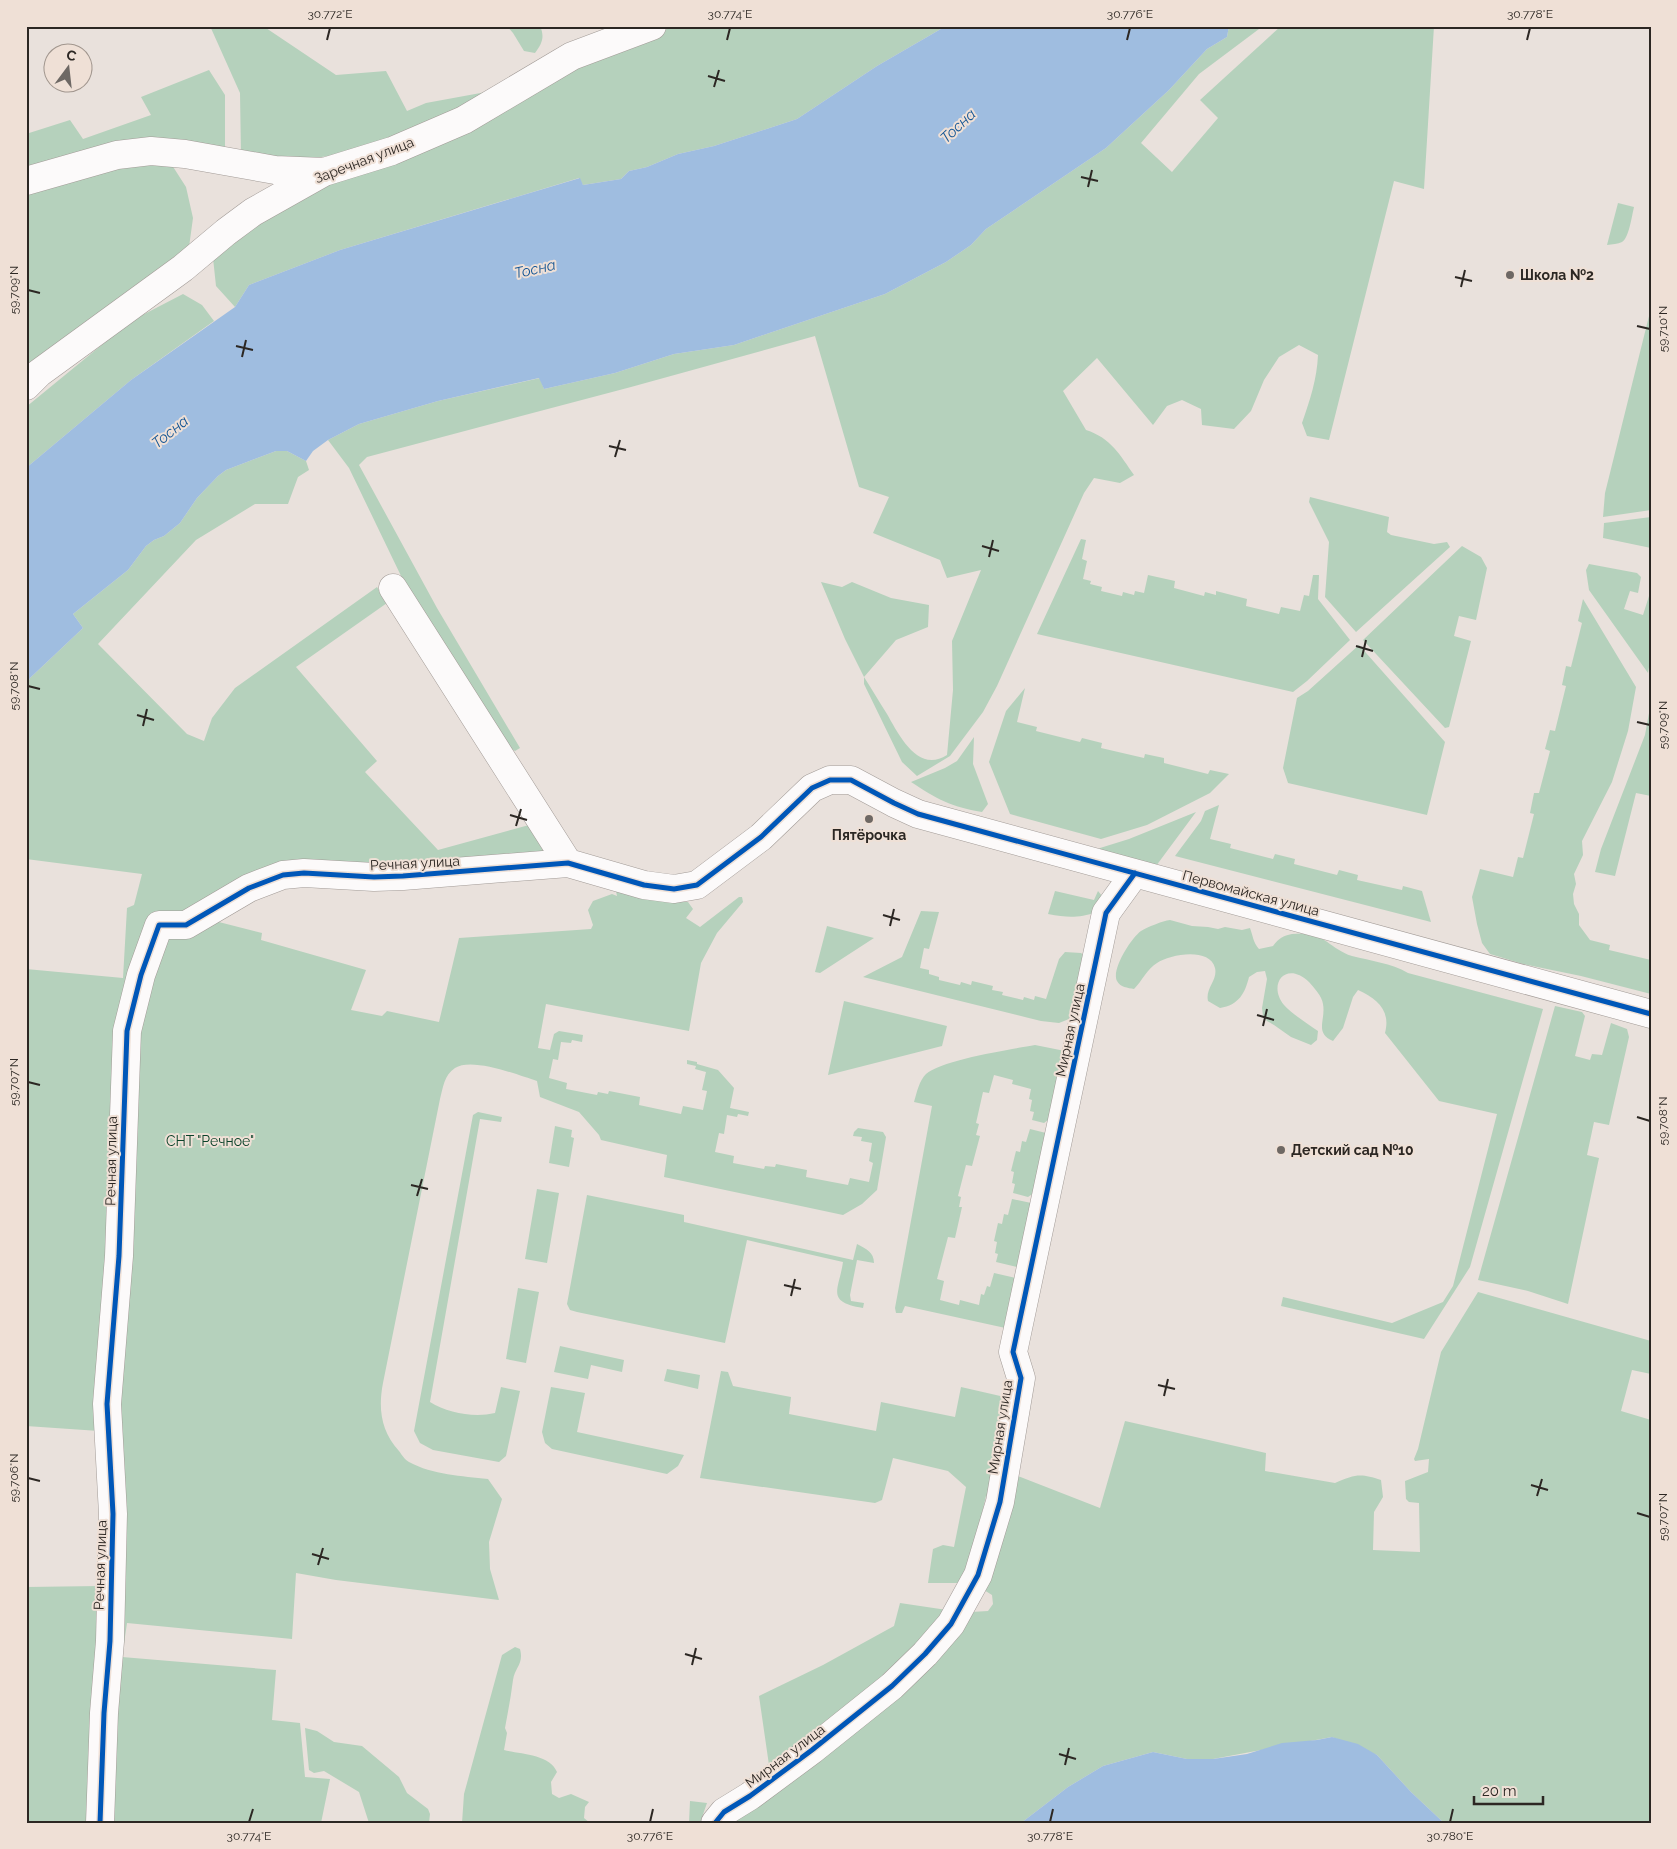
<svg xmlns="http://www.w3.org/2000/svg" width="1677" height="1849" font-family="Raleway,sans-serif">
  <rect width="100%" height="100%" fill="#e9e1dc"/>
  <!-- green -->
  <path fill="#b5d1bc" d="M210 26H263L336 75 386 71 407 111 426 103 486 92 435 122 388 143 329 156 290 161 241 156 240 93Z
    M507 26H540C545 37 542 44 535 53L524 51 513 33Z
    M678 26H946L877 66 797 119 714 146 678 154 647 167 629 171 621 179 583 185 579 178 340 250 249 285 235 307 216 286 213 258 266 217 329 180 641 36Z
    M1229 26H1263L1199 74 1141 143 1172 172 1218 118 1200 100 1281 26H1434L1424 189 1394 181 1329 440 1307 436 1302 423C1310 400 1317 379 1318 355L1299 345 1279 357 1264 380 1251 411 1234 429 1202 425 1201 409 1182 400 1167 406 1153 425 1097 358 1063 391 1086 430C1111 438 1120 455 1134 475L1120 483 1094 478 1084 493 997 686 983 712 950 756 917 776 902 762 864 684V677L845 639 821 582 842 587 852 582 891 598 929 605 928 627 896 640 864 677C872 689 879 702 887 714 899 735 918 774 947 755L953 690 952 641 981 570 947 578 940 560 873 533 889 497 859 487 815 336 631 387 367 457 359 465 437 608 520 748 515 751 509 747 403 580 349 468 328 440 359 424 438 401 540 378 544 389 615 373 674 354 734 345 885 294 946 262 971 245 986 229 1106 148 1169 90 1207 49 1227 37Z
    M209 70 225 95V154L26 172V134L70 120 83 139 151 115 141 97Z
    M170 162 186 187 193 218 189 247 26 382V191L116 164Z
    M1618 203 1634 207C1632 215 1629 238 1622 242 1618 244 1612 244 1607 245Z
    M183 294 202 305 214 321 131 380 26 468V407L131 321Z
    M1650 312 1651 510 1603 517 1605 493Z
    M276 451H287L306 461 309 470 298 477 288 504H255L196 540 98 644 187 734 204 741 212 718 235 688 377 587 387 603 296 667 377 761 365 772 438 850 529 825 546 856 293 885 259 895 211 920 262 933 261 940 366 970 351 1010 382 1016 387 1011 439 1022 459 938 591 929 593 925 588 910 593 901 612 894 617 896 616 891 639 898 688 902 693 909 686 918 700 927 739 897H742L743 902 717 933 701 963 689 1031 546 1004 538 1048 550 1050 554 1034 559 1031 583 1035 582 1042 572 1040 571 1043 561 1042 558 1060 553 1059 549 1078 567 1083 566 1089 597 1095 598 1092 608 1094 609 1091 640 1097 639 1105 681 1114 683 1106 703 1110 707 1091 702 1090 706 1072 695 1069 696 1066 687 1064V1060L697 1062V1064L718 1070 734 1088 730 1108 749 1112 748 1116 738 1114 737 1117 727 1115 724 1134 719 1133 715 1152 734 1156 733 1163 764 1169 765 1166 775 1167 776 1164 807 1170 806 1177 848 1185 850 1178 869 1182 873 1163 869 1161 872 1143 861 1141 862 1137 853 1136 854 1132 858 1128 883 1132 886 1137 877 1190 862 1204 843 1215 664 1177 667 1155 601 1140 599 1135 579 1112 540 1097 537 1081C518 1075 472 1057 455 1068 444 1075 443 1088 440 1099L383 1383C378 1409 381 1431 399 1451 402 1455 405 1460 409 1462 433 1475 462 1476 488 1479L502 1499 489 1542 490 1569 499 1600 336 1580 296 1573 292 1639 127 1623 122 1657 276 1670 272 1720 300 1723 305 1777 330 1779 321 1823H26V1587L100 1586 99 1431 26 1426V969L123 978 127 908 134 905 142 874 26 859V687L30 678 83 628 73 614 128 570 146 546 154 540 164 536 180 523 197 498 218 476 226 470Z
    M1310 497 1389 517 1387 532 1391 535 1434 544 1447 542 1450 547 1356 632 1325 597 1329 542 1309 502Z
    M1651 517V548L1603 538 1604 523Z
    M1081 539 1086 540 1082 559 1087 561 1083 579 1091 581 1090 584 1102 587 1101 591 1122 596 1123 592 1134 595 1135 591 1144 593 1148 575 1175 581 1174 588 1204 596 1205 592 1216 595V591L1247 599 1246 606 1279 614 1281 607 1300 611 1304 595 1309 596 1313 575H1319L1318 599 1350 640 1307 681 1293 692 1037 634Z
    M1462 546 1481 557 1487 568 1476 620 1459 616 1454 636 1471 641 1449 727 1445 728 1363 640Z
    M1589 564 1637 573 1641 577 1638 593 1630 591 1624 609 1643 615 1649 596 1651 597V655L1648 673 1589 590 1586 570Z
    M1583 599 1636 687 1628 731 1612 782 1582 841 1583 855 1574 874 1576 884 1573 894 1574 904 1579 914V925L1590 940 1610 945 1609 950 1651 960V994L1581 976 1523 964 1490 954 1482 943 1477 924 1472 897 1480 869 1513 877 1518 857 1523 858 1534 814 1530 813 1534 793H1539L1550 751 1545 749 1550 730 1555 731 1566 686 1562 685 1566 666 1571 667 1582 623 1578 621Z
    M1359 645 1445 742 1427 815 1288 783 1283 768 1297 698 1308 691Z
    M1025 688 1017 722 1037 727 1036 731 1080 742 1082 738 1102 743 1101 748 1144 758 1145 754 1164 758V763L1208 774 1210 770 1229 774 1210 793 1147 825 1101 839 1010 814 989 762 1006 711Z
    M1651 702V796L1636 793 1615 876 1595 872 1601 849 1645 735Z
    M974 737 973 764 988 804 982 812C951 807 937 799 911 782L945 768 957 761Z
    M1219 805 1210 839 1231 844 1230 848 1273 859 1275 854 1295 859 1294 864 1337 875 1339 870 1358 875 1357 880 1402 890 1403 886 1422 891 1431 922 1175 856 1201 821 1205 811Z
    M1196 812 1156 866 1098 851 1100 848 1129 839Z
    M1055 891 1094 900 1098 891 1102 896 1097 912C1078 918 1069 918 1048 914Z
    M921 911 939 912 929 949 924 948 920 968 929 970V974L939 977V980L960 985 961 982 971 985 972 981 993 986 992 990 1003 992 1002 995 1023 1000 1024 997 1034 1000 1035 996 1046 999 1059 959 1065 952 1081 953 1087 958 1074 1017 1059 1023 1041 1021 863 977 902 957Z
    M1170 920 1192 926 1208 927 1218 929 1225 927 1242 930 1250 928C1253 936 1253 942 1259 949L1273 946C1279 938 1283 936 1292 934 1324 930 1328 948 1352 956 1371 961 1391 963 1408 973L1543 1009 1470 1267 1424 1339 1281 1306 1283 1297 1392 1323 1443 1302 1453 1286 1497 1114 1439 1101 1385 1033C1391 1010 1377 999 1358 990L1353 997 1343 1028 1333 1041C1314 1033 1326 1020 1323 1004 1322 996 1314 988 1309 982 1286 960 1267 984 1284 1005 1292 1014 1308 1024 1318 1031L1317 1040 1311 1045 1291 1037 1274 1025 1267 1021 1263 1016 1262 1008 1267 979 1265 971 1257 972 1249 977C1245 993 1239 1005 1220 1008L1208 1001C1205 988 1218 980 1215 968 1210 947 1170 954 1157 963 1147 969 1142 981 1134 989 1128 988 1120 987 1117 981 1111 970 1131 938 1141 931 1147 927 1163 921 1170 920Z
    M827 926 874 938 820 973 815 972Z
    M844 1001 947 1026 942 1046 828 1075Z
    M1555 1006 1582 1012 1585 1016 1575 1056 1590 1060 1592 1054 1602 1055 1611 1023 1627 1029 1629 1037 1609 1125 1594 1122 1587 1155 1599 1158 1568 1304 1528 1291 1478 1280Z
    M1035 1045 1065 1051 1052 1117 1044 1123 1032 1120 1034 1112 1030 1111 1032 1100 1029 1099 1031 1089 1012 1084 1013 1080 994 1075 989 1093 983 1092 976 1123 979 1124 976 1135 980 1136 972 1166 966 1165 958 1196 961 1197 959 1207H962L955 1238 948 1237 937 1279 944 1281 940 1300 959 1305 960 1300 979 1305 981 1294 984 1295 987 1286 990 1287 994 1273 1020 1279 1010 1329 905 1306 902 1313H896L895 1308 932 1106 914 1102C917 1092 919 1081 926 1074 941 1060 1012 1049 1035 1045Z
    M478 1112 502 1117 501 1122 480 1119 430 1402C448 1413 474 1418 495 1413L501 1387 520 1391 506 1456 499 1462 433 1450 420 1443 414 1431 473 1115Z
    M555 1126 572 1130 571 1137 574 1138 569 1167 549 1163Z
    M1030 1129 1050 1134 1038 1190 1028 1197 1013 1193 1015 1184 1012 1183 1014 1172 1011 1171 1016 1151 1020 1152 1022 1141 1026 1142Z
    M537 1189 559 1193 547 1263 525 1259Z
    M587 1195 684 1215V1222L853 1260 857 1244C866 1249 874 1252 874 1263L857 1260 850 1295 851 1301 864 1303 863 1308C825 1302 839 1290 843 1262L747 1240 725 1343 577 1312 570 1310 567 1304Z
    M1012 1199 1036 1204 1021 1268 996 1262 998 1254 995 1253 997 1242 994 1241 998 1223 1002 1224 1004 1214 1008 1215Z
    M518 1288 539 1292 526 1363 506 1359Z
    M1478 1292 1651 1341V1374L1632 1370 1621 1411 1651 1420V1823H1444L1411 1792 1377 1755 1332 1737 1213 1759H1187L1153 1752 1103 1766 1068 1787 1021 1823H723L971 1612 988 1611 993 1604 992 1595 984 1590 1010 1473 1100 1508 1125 1421 1266 1453 1265 1471 1335 1483C1355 1474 1361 1473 1381 1480L1383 1497 1374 1512 1373 1550 1420 1552 1419 1503 1409 1502 1406 1499 1405 1481 1428 1472 1429 1459 1415 1461 1414 1459 1418 1449 1441 1352Z
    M560 1346 624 1360 622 1372 591 1365 588 1379 554 1372Z
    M667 1369 700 1375 698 1389 664 1381Z
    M721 1371 728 1372 733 1386 791 1397 789 1414 876 1431 881 1402 955 1417 961 1387 1009 1398 990 1494 986 1496 968 1573 957 1583H928L933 1549 943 1545 954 1547 966 1487 948 1471 893 1458 882 1500 875 1503 700 1478Z
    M551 1387 585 1393 577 1432 684 1455 678 1466 667 1474 552 1449 545 1443 542 1432Z
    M900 1603 947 1610 918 1653 770 1772 759 1696 823 1665 894 1626Z
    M515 1647 520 1649C524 1664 515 1667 513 1680 511 1696 508 1712 505 1728L507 1733 504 1750C520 1754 550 1754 557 1772L551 1782 552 1794 559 1798 571 1794 589 1802 585 1807 584 1818 590 1823H462L464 1794 502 1655Z
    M305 1728 317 1731 334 1742 362 1746 399 1777 407 1793 428 1809 430 1814 429 1823H369L359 1792 324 1771 314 1773 309 1770Z
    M690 1801 707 1803 700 1823H689Z"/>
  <!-- water -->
  <path fill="#9fbde0" d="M946 26H1229L1227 37 1207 49 1169 90 1106 148 986 229 971 245 946 262 885 294 734 345 674 354 615 373 544 389 539 378 438 401 359 424 328 440 313 451 306 461 287 451H276L226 470 218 476 197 498 180 523 164 536 154 540 146 546 128 570 73 614 83 628 30 678 26 687V468L131 380 235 307 249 285 340 250 580 178 583 185 621 179 629 171 647 167 678 154 714 146 797 119 877 66Z
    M1332 1737 1358 1744 1377 1755 1411 1792 1444 1823H1021L1068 1787 1103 1766 1153 1752 1187 1759H1213L1247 1754 1282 1743 1317 1740Z"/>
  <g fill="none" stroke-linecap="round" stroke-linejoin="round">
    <defs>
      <path id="minor" d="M26 181 117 155 151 151 185 154 275 170 324 172
        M26 386 39 373 183 268 226 232 253 212 324 172 392 151 464 120 572 56 652 26
        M393 588 568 863
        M100 1823 104 1713 110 1641 113 1514 107 1404 119 1256 127 1031 141 975 159 925H186L249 888 283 875 304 873 374 877 403 876 568 863 644 885 674 889 697 885 761 837 812 788 830 780H851L894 803 918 814 1651 1014
        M715 1823 724 1812 750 1796 812 1750 892 1686 925 1654 951 1624 978 1575 1000 1502 1021 1378 1013 1352 1106 913 1135 873"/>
    </defs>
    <!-- minor casing -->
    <use href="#minor" stroke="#a29b97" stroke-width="29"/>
    <!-- minor -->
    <use href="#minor" stroke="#fcfafa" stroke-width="28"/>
    <defs>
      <path id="cycleway" d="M100 1823 104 1713 110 1641 113 1514 107 1404 119 1256 127 1031 141 975 159 925H186L249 888 283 875 304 873 374 877 403 876 568 863 644 885 674 889 697 885 761 837 812 788 830 780H851L894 803 918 814 1651 1014
        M715 1823 724 1812 750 1796 812 1750 892 1686 925 1654 951 1624 978 1575 1000 1502 1021 1378 1013 1352 1106 913 1135 873"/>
    </defs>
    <!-- cycleway casing -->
    <use href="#cycleway" stroke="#efe0d6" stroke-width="8"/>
    <!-- cycleway -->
    <use href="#cycleway" stroke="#0057b8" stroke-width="5"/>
  </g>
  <!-- ticks -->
  <path fill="none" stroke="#2c2723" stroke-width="2" d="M327 40 330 28M727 40 730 28M1127 40 1130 28M1527 40 1530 28M708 76 725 81M714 87 719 70M1081 177 1098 181M1088 187 1092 170M1455 277 1472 281M1461 287 1465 270M28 290 40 293M1637 326 1650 329M236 346 253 350M242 357 246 340M609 446 626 450M615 457 620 440M982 546 999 551M989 557 993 540M1356 646 1373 651M1362 657 1366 640M28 686 40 689M137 715 154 720M1637 722 1650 725M143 726 147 709M510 815 527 820M516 826 521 809M883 915 900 920M890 926 894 909M1257 1015 1274 1020M1263 1026 1267 1009M28 1082 40 1085M1637 1117 1650 1121M411 1185 428 1189M417 1196 422 1179M784 1285 801 1289M791 1296 795 1279M1158 1385 1175 1389M1164 1396 1168 1379M28 1478 40 1481M1531 1485 1548 1490M1537 1496 1542 1479M1637 1513 1650 1517M312 1554 329 1559M318 1565 323 1548M685 1654 702 1659M692 1665 696 1648M1059 1754 1076 1759M1065 1765 1069 1748M249 1822 253 1809M650 1822 653 1809M1050 1822 1053 1809M1450 1822 1453 1809"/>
  <!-- markers -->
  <g fill="#6e6864" stroke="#efe0d6" stroke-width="2">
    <circle cx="1510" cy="275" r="5"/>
    <circle cx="869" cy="819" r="5"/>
    <circle cx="1281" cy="1150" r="5"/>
  </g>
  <g text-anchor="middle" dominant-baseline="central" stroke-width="4" stroke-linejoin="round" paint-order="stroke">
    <!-- street labels -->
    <g font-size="14" fill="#2c2723" stroke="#efe0d6">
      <text transform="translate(364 160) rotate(-21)">Заречная улица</text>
      <text transform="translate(415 863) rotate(-3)">Речная улица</text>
      <text transform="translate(1251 893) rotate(15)">Первомайская улица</text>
      <text transform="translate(1070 1030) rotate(-78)">Мирная улица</text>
      <text transform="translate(111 1161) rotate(-89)">Речная улица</text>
      <text transform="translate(1000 1427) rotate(-81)">Мирная улица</text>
      <text transform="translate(100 1565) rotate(-88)">Речная улица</text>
      <text transform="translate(785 1756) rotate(-37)">Мирная улица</text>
    </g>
    <!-- poi labels -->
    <g font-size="14" font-weight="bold" fill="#2c2723" stroke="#efe0d6" text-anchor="start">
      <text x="1520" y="275">Школа №2</text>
      <text x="869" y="835" text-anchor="middle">Пятёрочка</text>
      <text x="1291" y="1150">Детский сад №10</text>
    </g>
    <!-- park labels -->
    <g font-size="14" fill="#0a4229" stroke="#efe0d6">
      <text x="210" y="1141">СНТ "Речное"</text>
    </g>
    <!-- water labels -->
    <g font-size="15" font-style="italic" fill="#155695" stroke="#efe0d6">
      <text transform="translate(958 126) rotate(-43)">Тосна</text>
      <text transform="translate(535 269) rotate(-13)">Тосна</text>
      <text transform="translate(170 432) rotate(-39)">Тосна</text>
    </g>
  </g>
  <!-- border -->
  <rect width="1677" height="1849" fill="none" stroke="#efe0d6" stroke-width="55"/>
  <!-- north arrow -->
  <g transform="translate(68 68) rotate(15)"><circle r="24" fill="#efe0d6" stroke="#a1968e"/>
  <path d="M0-4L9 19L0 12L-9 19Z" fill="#6e6864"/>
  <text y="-8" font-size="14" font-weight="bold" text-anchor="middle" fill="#2c2723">С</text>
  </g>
  <!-- scale -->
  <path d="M1474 1796v8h69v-8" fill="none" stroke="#2c2723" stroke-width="2.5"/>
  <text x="1482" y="1796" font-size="15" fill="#2c2723" stroke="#efe0d6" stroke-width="4" paint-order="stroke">20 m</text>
  <rect x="28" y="28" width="1622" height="1794" fill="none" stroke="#2c2723" stroke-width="2"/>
  <g font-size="12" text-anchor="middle" fill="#2c2723">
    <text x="330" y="18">30.772°E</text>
    <text x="730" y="18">30.774°E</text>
    <text x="1130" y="18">30.776°E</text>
    <text x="1530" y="18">30.778°E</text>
    <text transform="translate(14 290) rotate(-90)" y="4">59.709°N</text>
    <text transform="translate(1663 329) rotate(-90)" y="4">59.710°N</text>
    <text transform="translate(14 686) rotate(-90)" y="4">59.708°N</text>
    <text transform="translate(1663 725) rotate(-90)" y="4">59.709°N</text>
    <text transform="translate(14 1082) rotate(-90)" y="4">59.707°N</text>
    <text transform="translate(1663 1121) rotate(-90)" y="4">59.708°N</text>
    <text transform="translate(14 1478) rotate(-90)" y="4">59.706°N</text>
    <text transform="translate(1663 1517) rotate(-90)" y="4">59.707°N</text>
    <text x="249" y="1840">30.774°E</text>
    <text x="650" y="1840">30.776°E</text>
    <text x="1050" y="1840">30.778°E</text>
    <text x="1450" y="1840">30.780°E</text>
  </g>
</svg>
